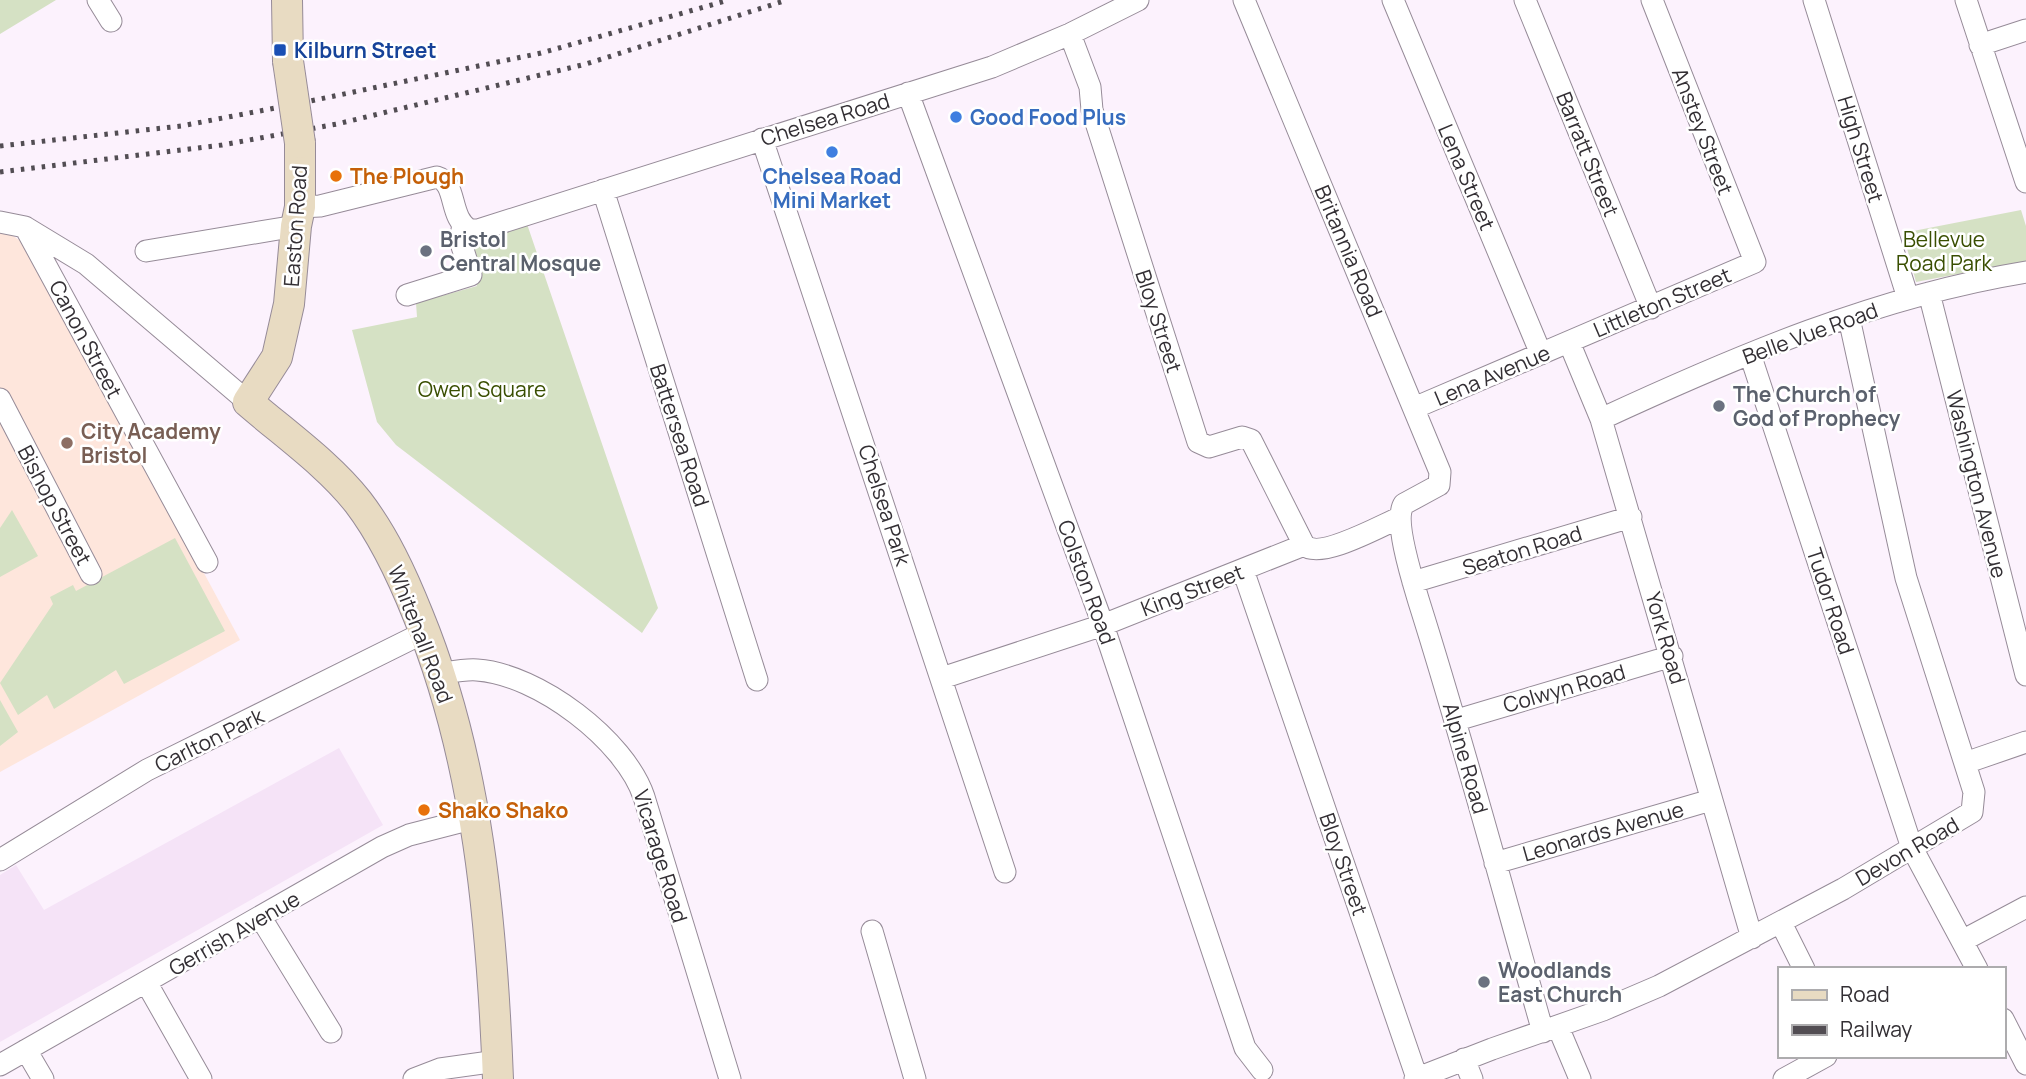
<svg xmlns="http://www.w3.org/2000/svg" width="2026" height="1079" font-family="Manrope,sans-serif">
  <rect width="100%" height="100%" fill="#fcf2fd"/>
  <!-- built -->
  <path fill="#f5e3f7" d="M339 748 383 825 0 1042V875L16 865 44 910Z"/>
  <!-- education -->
  <path fill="#fee6dc" d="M0 231H6L28 246 240 640 0 772Z"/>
  <!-- green -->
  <path fill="#d5e1c4" d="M0 0H56L0 34Z
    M2021 210 2026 226V261L1916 282 1903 233Z
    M527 224 658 608 642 633 396 445 377 422 352 330 417 317 416 303 477 286 464 246Z
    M12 510 38 556 0 577V528Z
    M175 538 225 631 124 684 116 670 54 709 47 695 18 715 0 683 53 604 50 597 73 585 76 591Z
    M0 700 18 732 0 746Z"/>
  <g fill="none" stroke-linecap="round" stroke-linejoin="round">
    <defs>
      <path id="street" d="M98 0 111 21
        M1244 0 1440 472 1439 485 1404 504C1393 519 1413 582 1419 602 1464 744 1502 888 1543 1032
        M1393 0 1541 354
        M1525 0 1651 308
        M1814 0 1908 298
        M1966 0 2026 182
        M1070 34 1090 87 1092 110 1198 442 1209 447 1242 437 1251 440 1304 545
        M1980 45 2026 30
        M908 93 1103 625 1245 1048 1262 1070
        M762 139 1005 872
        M603 190 757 680
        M300 207 320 206 437 177C458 183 448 218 470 230H478L992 67 1070 34 1138 0
        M0 222 25 227 86 264 248 402
        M25 227 207 562
        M146 251 296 226
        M1929 293 2026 675
        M407 295 471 275 460 240 463 225
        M1569 342 1601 419 1752 938
        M1750 354 1912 848 1977 969
        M0 399 91 574
        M1414 408 1755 262 1652 0
        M1601 419C1737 356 1878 296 2026 272
        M1243 570 1417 1078
        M1413 582 1631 517
        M440 674C452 672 465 669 477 670 538 674 625 740 644 797L730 1079
        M942 678 1103 625 1304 545C1320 560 1380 526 1399 518
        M1457 720 1672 656
        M1965 763 2026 742
        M0 860 147 770 425 632
        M1495 863 1711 800
        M261 918 331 1032
        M1781 923 1804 969
        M872 931 915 1079
        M1962 941 2026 907
        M146 982 201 1079
        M2003 1019 2026 1064
        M1558 1027 1580 1079
        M26 1050 43 1079
        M1464 1059 1472 1079
        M0 1065 382 847 409 835 475 818
        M414 1079 440 1069 497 1061
        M1415 1079 1492 1049 1603 1010 1659 986 1843 889 1972 812 1974 792 1906 578 1849 318
        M1784 1079 1826 1056"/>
      <path id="secondary" d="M287 0 288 61
        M300 143V207L296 226 289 304 277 357 248 402C285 434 328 464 358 502 384 536 402 575 418 615 478 761 492 923 498 1079"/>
    </defs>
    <!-- street casing -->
    <use href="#street" stroke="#968b98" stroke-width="23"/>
    <!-- secondary casing -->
    <use href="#secondary" stroke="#968b98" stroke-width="32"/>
    <!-- street -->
    <use href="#street" stroke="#fff" stroke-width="21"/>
    <!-- secondary -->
    <use href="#secondary" stroke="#e8dbc2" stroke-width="30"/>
    <!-- rail -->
    <path stroke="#524d53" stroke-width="5" stroke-dasharray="3.5 7" stroke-linecap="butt" d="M0 146 181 126 291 105 541 53 729 0
      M0 172 222 145 337 124 586 64 787 0"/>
    <defs>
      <path id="secondary-bridge" d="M288 61 300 143"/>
    </defs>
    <!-- secondary-bridge casing -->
    <use href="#secondary-bridge" stroke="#968b98" stroke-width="32" stroke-linecap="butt"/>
    <!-- secondary-bridge -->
    <use href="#secondary-bridge" stroke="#e8dbc2" stroke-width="30"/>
  </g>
  <!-- markers -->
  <rect fill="#1a4fb4" stroke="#fff" stroke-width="2.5" x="273" y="43" width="14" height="14" rx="3.5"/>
  <g fill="#3f7fe0" stroke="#fff" stroke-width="2.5">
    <circle cx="956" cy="117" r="7"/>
    <circle cx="832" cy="152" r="7"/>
  </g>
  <g fill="#e8710a" stroke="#fff" stroke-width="2.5">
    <circle cx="336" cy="176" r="7"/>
    <circle cx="424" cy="810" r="7"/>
  </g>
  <g fill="#6b7280" stroke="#fff" stroke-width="2.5">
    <circle cx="426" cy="251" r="7"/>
    <circle cx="1719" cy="406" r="7"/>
    <circle cx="1484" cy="982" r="7"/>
  </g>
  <circle fill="#8d6e63" stroke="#fff" stroke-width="2.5" cx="67" cy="443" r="7"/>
  <g text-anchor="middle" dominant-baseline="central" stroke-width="5" stroke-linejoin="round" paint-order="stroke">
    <!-- transit labels -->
    <g font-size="21" font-weight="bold" fill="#164399" stroke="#fff" text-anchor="start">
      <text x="294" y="50">Kilburn Street</text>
    </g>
    <!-- shop labels -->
    <g font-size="21" font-weight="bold" fill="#366cbe" stroke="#fff" text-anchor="start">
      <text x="970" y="117">Good Food Plus</text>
      <text x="832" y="176" text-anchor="middle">Chelsea Road<tspan x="832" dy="24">Mini Market</tspan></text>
    </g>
    <!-- street labels -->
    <g font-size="21" fill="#332f34" stroke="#fff">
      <text transform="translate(825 119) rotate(-17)">Chelsea Road</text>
      <text transform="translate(1703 131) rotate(69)">Anstey Street</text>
      <text transform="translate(1861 149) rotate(73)">High Street</text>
      <text transform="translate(1588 154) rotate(68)">Barratt Street</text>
      <text transform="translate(1467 177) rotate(67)">Lena Street</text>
      <text transform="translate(295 226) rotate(-86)">Easton Road</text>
      <text transform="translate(1349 251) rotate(67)">Britannia Road</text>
      <text transform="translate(1662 302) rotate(-23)">Littleton Street</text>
      <text transform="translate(1159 321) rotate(72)">Bloy Street</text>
      <text transform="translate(1810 333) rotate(-20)">Belle Vue Road</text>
      <text transform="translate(86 339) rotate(62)">Canon Street</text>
      <text transform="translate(1492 375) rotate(-23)">Lena Avenue</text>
      <text transform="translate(680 435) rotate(72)">Battersea Road</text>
      <text transform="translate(1977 484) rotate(76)">Washington Avenue</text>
      <text transform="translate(55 505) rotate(62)">Bishop Street</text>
      <text transform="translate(885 505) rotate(72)">Chelsea Park</text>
      <text transform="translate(1522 550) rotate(-17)">Seaton Road</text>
      <text transform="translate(1087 582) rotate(70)">Colston Road</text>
      <text transform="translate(1192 590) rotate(-21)">King Street</text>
      <text transform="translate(1831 601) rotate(72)">Tudor Road</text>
      <text transform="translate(421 634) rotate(69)">Whitehall Road</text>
      <text transform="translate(1666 638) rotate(74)">York Road</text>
      <text transform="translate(1564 688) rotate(-16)">Colwyn Road</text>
      <text transform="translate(209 740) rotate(-26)">Carlton Park</text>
      <text transform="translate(1466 758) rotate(74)">Alpine Road</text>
      <text transform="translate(1603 831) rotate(-16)">Leonards Avenue</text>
      <text transform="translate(1907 851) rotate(-30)">Devon Road</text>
      <text transform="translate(661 856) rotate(73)">Vicarage Road</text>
      <text transform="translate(1344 864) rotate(71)">Bloy Street</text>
      <text transform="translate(234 933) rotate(-30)">Gerrish Avenue</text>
    </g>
    <!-- food labels -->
    <g font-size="21" font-weight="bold" fill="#c56008" stroke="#fff" text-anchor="start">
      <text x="350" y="176">The Plough</text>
      <text x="438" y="810">Shako Shako</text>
    </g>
    <!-- worship labels -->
    <g font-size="21" font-weight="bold" fill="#5b616d" stroke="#fff" text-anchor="start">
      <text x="440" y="239">Bristol<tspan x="440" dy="24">Central Mosque</tspan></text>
      <text x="1733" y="394">The Church of<tspan x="1733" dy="24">God of Prophecy</tspan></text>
      <text x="1498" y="970">Woodlands<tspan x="1498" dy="24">East Church</tspan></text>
    </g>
    <!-- park labels -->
    <g font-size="21" fill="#394e01" stroke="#fff">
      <text x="1944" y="239">Bellevue<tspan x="1944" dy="24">Road Park</tspan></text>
      <text x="482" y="389">Owen Square</text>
    </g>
    <!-- education labels -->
    <g font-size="21" font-weight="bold" fill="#785e54" stroke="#fff" text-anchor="start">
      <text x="81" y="431">City Academy<tspan x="81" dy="24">Bristol</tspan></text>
    </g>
  </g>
  <!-- legend -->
  <rect x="1778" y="967" width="228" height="91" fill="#ffffff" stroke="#adacae" stroke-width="2"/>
  <rect x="1792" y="990" width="35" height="10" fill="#e8dbc2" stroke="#adacae" stroke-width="2"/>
  <text x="1840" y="1002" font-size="21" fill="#332f34">Road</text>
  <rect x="1792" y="1025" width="35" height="10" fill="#524d53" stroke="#adacae" stroke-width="2"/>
  <text x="1840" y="1037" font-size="21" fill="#332f34">Railway</text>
</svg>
